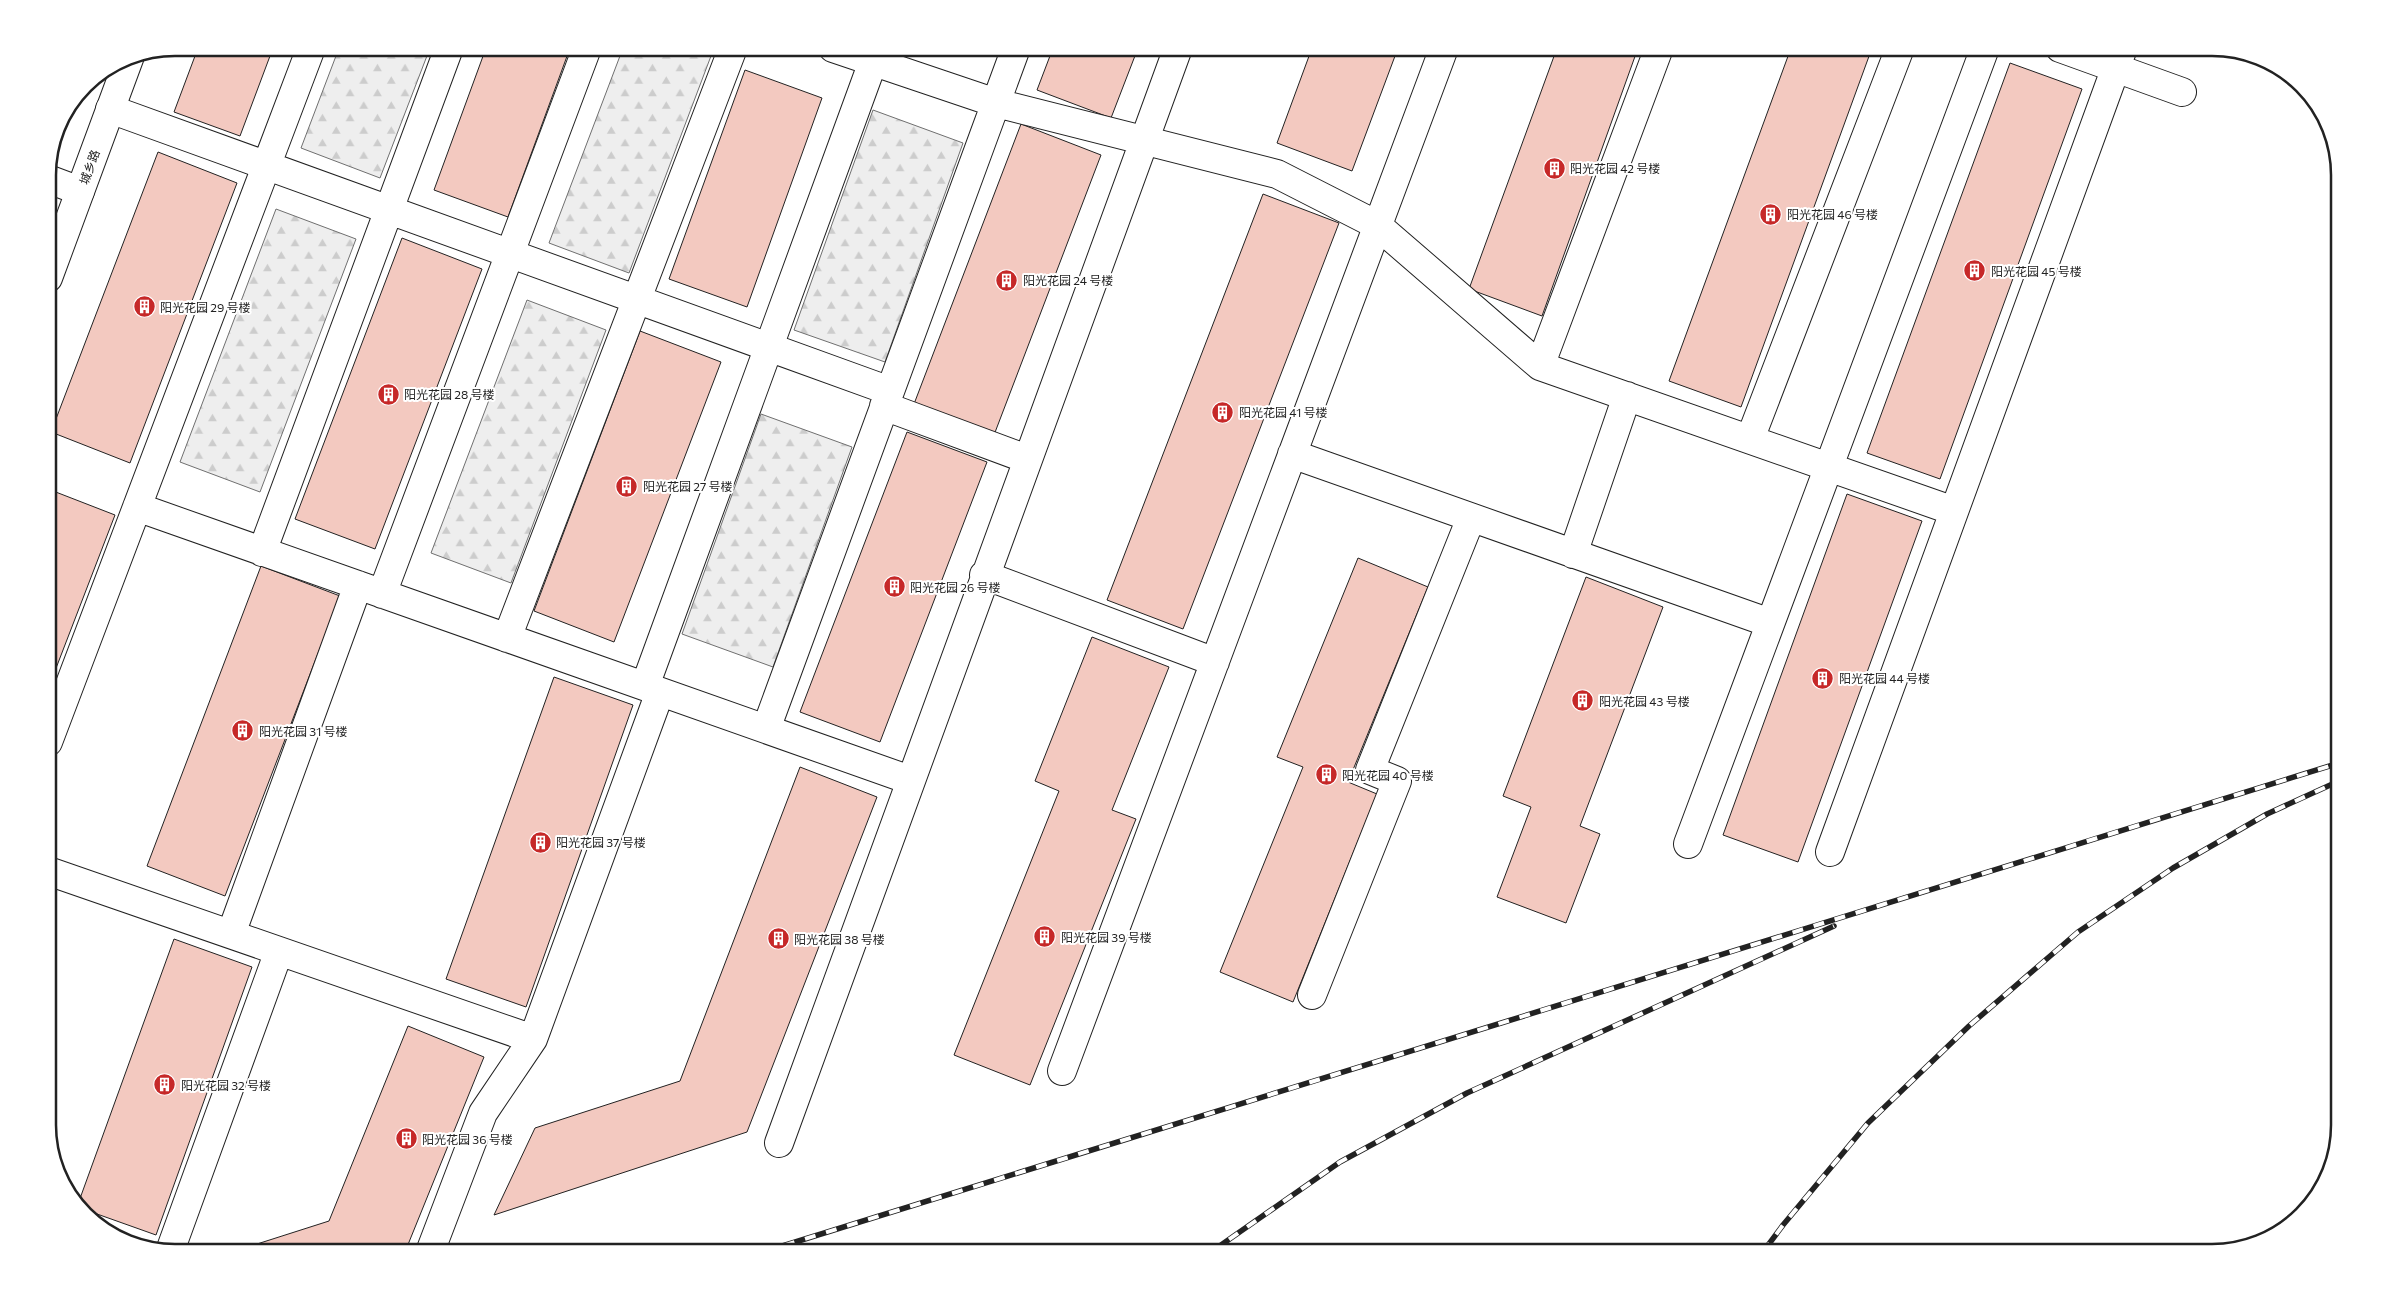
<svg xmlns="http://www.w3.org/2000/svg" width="2387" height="1300" font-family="Commissioner,'Noto Sans SC',sans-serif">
  <defs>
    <pattern id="forest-firs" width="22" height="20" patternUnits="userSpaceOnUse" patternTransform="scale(1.25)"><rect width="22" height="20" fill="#eee"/><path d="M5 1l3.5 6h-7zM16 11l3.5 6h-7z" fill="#ccc"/></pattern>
  </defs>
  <rect width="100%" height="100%" fill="#fff"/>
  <!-- forest -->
  <path fill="url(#forest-firs)" stroke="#6f6f6f" d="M339 48H430L380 178 301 148Z
    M623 48H714L629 273 549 243Z
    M873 110 963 143 885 362 794 330Z
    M276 209 356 239 260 492 180 462Z
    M527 300 606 330 511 583 431 553Z
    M761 414 852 447 773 667 682 634Z"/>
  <!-- building -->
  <path fill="#f3c9c0" stroke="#222" d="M198 48H273L240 136 174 112Z
    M486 48H570L508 217 434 190Z
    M1053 48H1138L1111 118 1037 90Z
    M1312 48H1398L1352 171 1277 143Z
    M1557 48H1638L1542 316 1469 289Z
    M1791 48H1872L1741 407 1669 381Z
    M2010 63 2082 89 1940 479 1867 453Z
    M745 70 822 98 747 307 669 279Z
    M1021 124 1101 155 994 435 914 404Z
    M158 152 237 183 130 463 51 432Z
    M1263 194 1339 223 1183 629 1107 600Z
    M402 238 482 269 375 549 295 519Z
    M640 331 721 362 614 642 534 611Z
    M907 432 987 462 880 742 800 712Z
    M48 489 115 515 48 689Z
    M1847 494 1922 521 1798 862 1723 835Z
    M1358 558 1428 587 1348 782 1377 794 1293 1002 1220 972 1303 767 1277 757Z
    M261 566 340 596 225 896 147 866Z
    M1586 577 1663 607 1580 826 1600 834 1566 923 1497 897 1531 807 1503 796Z
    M1092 637 1169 667 1112 810 1136 819 1030 1085 954 1055 1059 791 1035 781Z
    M554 677 633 705 526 1007 446 979Z
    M800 767 877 797 747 1132 494 1215 535 1128 680 1081Z
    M174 939 252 967 156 1235 83 1209 78 1204Z
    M408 1026 484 1057 405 1252H232L329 1221Z"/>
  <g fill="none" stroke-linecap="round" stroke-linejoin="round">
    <defs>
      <path id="minor" d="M833 48 996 103 1277 174 1377 225 1540 366 1954 511
        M2060 48 2182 92
        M110 109 890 391
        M48 179 80 191
        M1540 366 1659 48
        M884 406 1027 459
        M1750 439 1900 48
        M1292 454 1770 623
        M137 507 910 780
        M262 552 449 48
        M1573 554 1627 396
        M984 575 1215 662
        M382 594 587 48
        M507 638 733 48
        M645 686 878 48
        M766 729 1016 48
        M48 742 311 48
        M1688 844 1985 48
        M1830 852 2123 48
        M48 871 533 1039
        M231 934 358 585
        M1312 995 1397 781 1370 770 1471 518
        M1062 1071 1444 48
        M779 1143 1178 48
        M170 1251 279 951
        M430 1252 483 1113 533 1039 660 692"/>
      <path id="secondary" d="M48 278 130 56"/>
    </defs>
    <!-- minor casing -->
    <use href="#minor" stroke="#222" stroke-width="30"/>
    <!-- secondary casing -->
    <use href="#secondary" stroke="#222" stroke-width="30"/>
    <!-- minor -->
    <use href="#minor" stroke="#fff" stroke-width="28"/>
    <!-- secondary -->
    <use href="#secondary" stroke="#fff" stroke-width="28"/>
    <defs>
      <path id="rail" d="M763 1252 2339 763
        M1211 1252 1340 1162 1467 1093 1834 926
        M1763 1252 1783 1225 1868 1123 1969 1026 2078 932 2173 868 2267 814 2339 781"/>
    </defs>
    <!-- rail casing -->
    <use href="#rail" stroke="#222" stroke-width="5.5"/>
    <!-- rail -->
    <use href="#rail" stroke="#fff" stroke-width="4" stroke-dasharray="11" stroke-linecap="butt"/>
  </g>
  <!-- icons -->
  <defs>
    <symbol id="building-disc" viewBox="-11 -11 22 22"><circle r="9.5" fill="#c62828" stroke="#fff"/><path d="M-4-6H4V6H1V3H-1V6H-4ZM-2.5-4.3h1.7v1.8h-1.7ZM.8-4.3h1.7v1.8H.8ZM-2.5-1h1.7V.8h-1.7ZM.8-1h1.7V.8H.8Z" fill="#fff"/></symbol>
  </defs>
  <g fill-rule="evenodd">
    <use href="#building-disc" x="1542" y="156" width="25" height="25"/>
    <use href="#building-disc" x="1758" y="202" width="25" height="25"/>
    <use href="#building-disc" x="1962" y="258" width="25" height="25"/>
    <use href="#building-disc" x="994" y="268" width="25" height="25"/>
    <use href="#building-disc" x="132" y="294" width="25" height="25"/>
    <use href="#building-disc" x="376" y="382" width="25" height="25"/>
    <use href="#building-disc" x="1210" y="400" width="25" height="25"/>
    <use href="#building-disc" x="614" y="474" width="25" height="25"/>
    <use href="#building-disc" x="882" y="574" width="25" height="25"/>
    <use href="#building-disc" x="1810" y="666" width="25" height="25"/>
    <use href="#building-disc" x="1570" y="688" width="25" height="25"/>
    <use href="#building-disc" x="230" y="718" width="25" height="25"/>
    <use href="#building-disc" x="1314" y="762" width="25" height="25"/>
    <use href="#building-disc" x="528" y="830" width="25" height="25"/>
    <use href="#building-disc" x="1032" y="924" width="25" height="25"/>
    <use href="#building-disc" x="766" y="926" width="25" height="25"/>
    <use href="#building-disc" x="152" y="1072" width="25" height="25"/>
    <use href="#building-disc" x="394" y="1126" width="25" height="25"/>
  </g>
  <g text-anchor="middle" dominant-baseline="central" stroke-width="4" stroke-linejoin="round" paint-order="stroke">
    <!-- street labels -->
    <g font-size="12" fill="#222" stroke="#fff">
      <text transform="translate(89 167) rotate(-70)">城乡路</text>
    </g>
    <!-- poi labels -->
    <g font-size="12" fill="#222" stroke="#fff" text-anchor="start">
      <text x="1570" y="168">阳光花园 42 号楼</text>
      <text x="1787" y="214">阳光花园 46 号楼</text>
      <text x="1991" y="271">阳光花园 45 号楼</text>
      <text x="1023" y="280">阳光花园 24 号楼</text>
      <text x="160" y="307">阳光花园 29 号楼</text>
      <text x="404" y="394">阳光花园 28 号楼</text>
      <text x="1239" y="412">阳光花园 41 号楼</text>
      <text x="643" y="486">阳光花园 27 号楼</text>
      <text x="910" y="587">阳光花园 26 号楼</text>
      <text x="1839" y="678">阳光花园 44 号楼</text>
      <text x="1599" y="701">阳光花园 43 号楼</text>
      <text x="259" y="731">阳光花园 31 号楼</text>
      <text x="1342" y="775">阳光花园 40 号楼</text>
      <text x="556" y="842">阳光花园 37 号楼</text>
      <text x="1061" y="937">阳光花园 39 号楼</text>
      <text x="794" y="939">阳光花园 38 号楼</text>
      <text x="181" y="1085">阳光花园 32 号楼</text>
      <text x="422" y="1139">阳光花园 36 号楼</text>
    </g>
  </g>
  <!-- crop -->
  <path d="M0 0H2387V1300H0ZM175 56H2212A119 119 0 0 1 2331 175V1125A119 119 0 0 1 2212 1244H175A119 119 0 0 1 56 1125V175A119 119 0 0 1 175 56Z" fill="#fff" fill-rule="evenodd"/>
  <path fill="none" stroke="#222" stroke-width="2.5" d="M175 56H2212A119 119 0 0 1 2331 175V1125A119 119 0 0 1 2212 1244H175A119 119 0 0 1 56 1125V175A119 119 0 0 1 175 56Z"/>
</svg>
